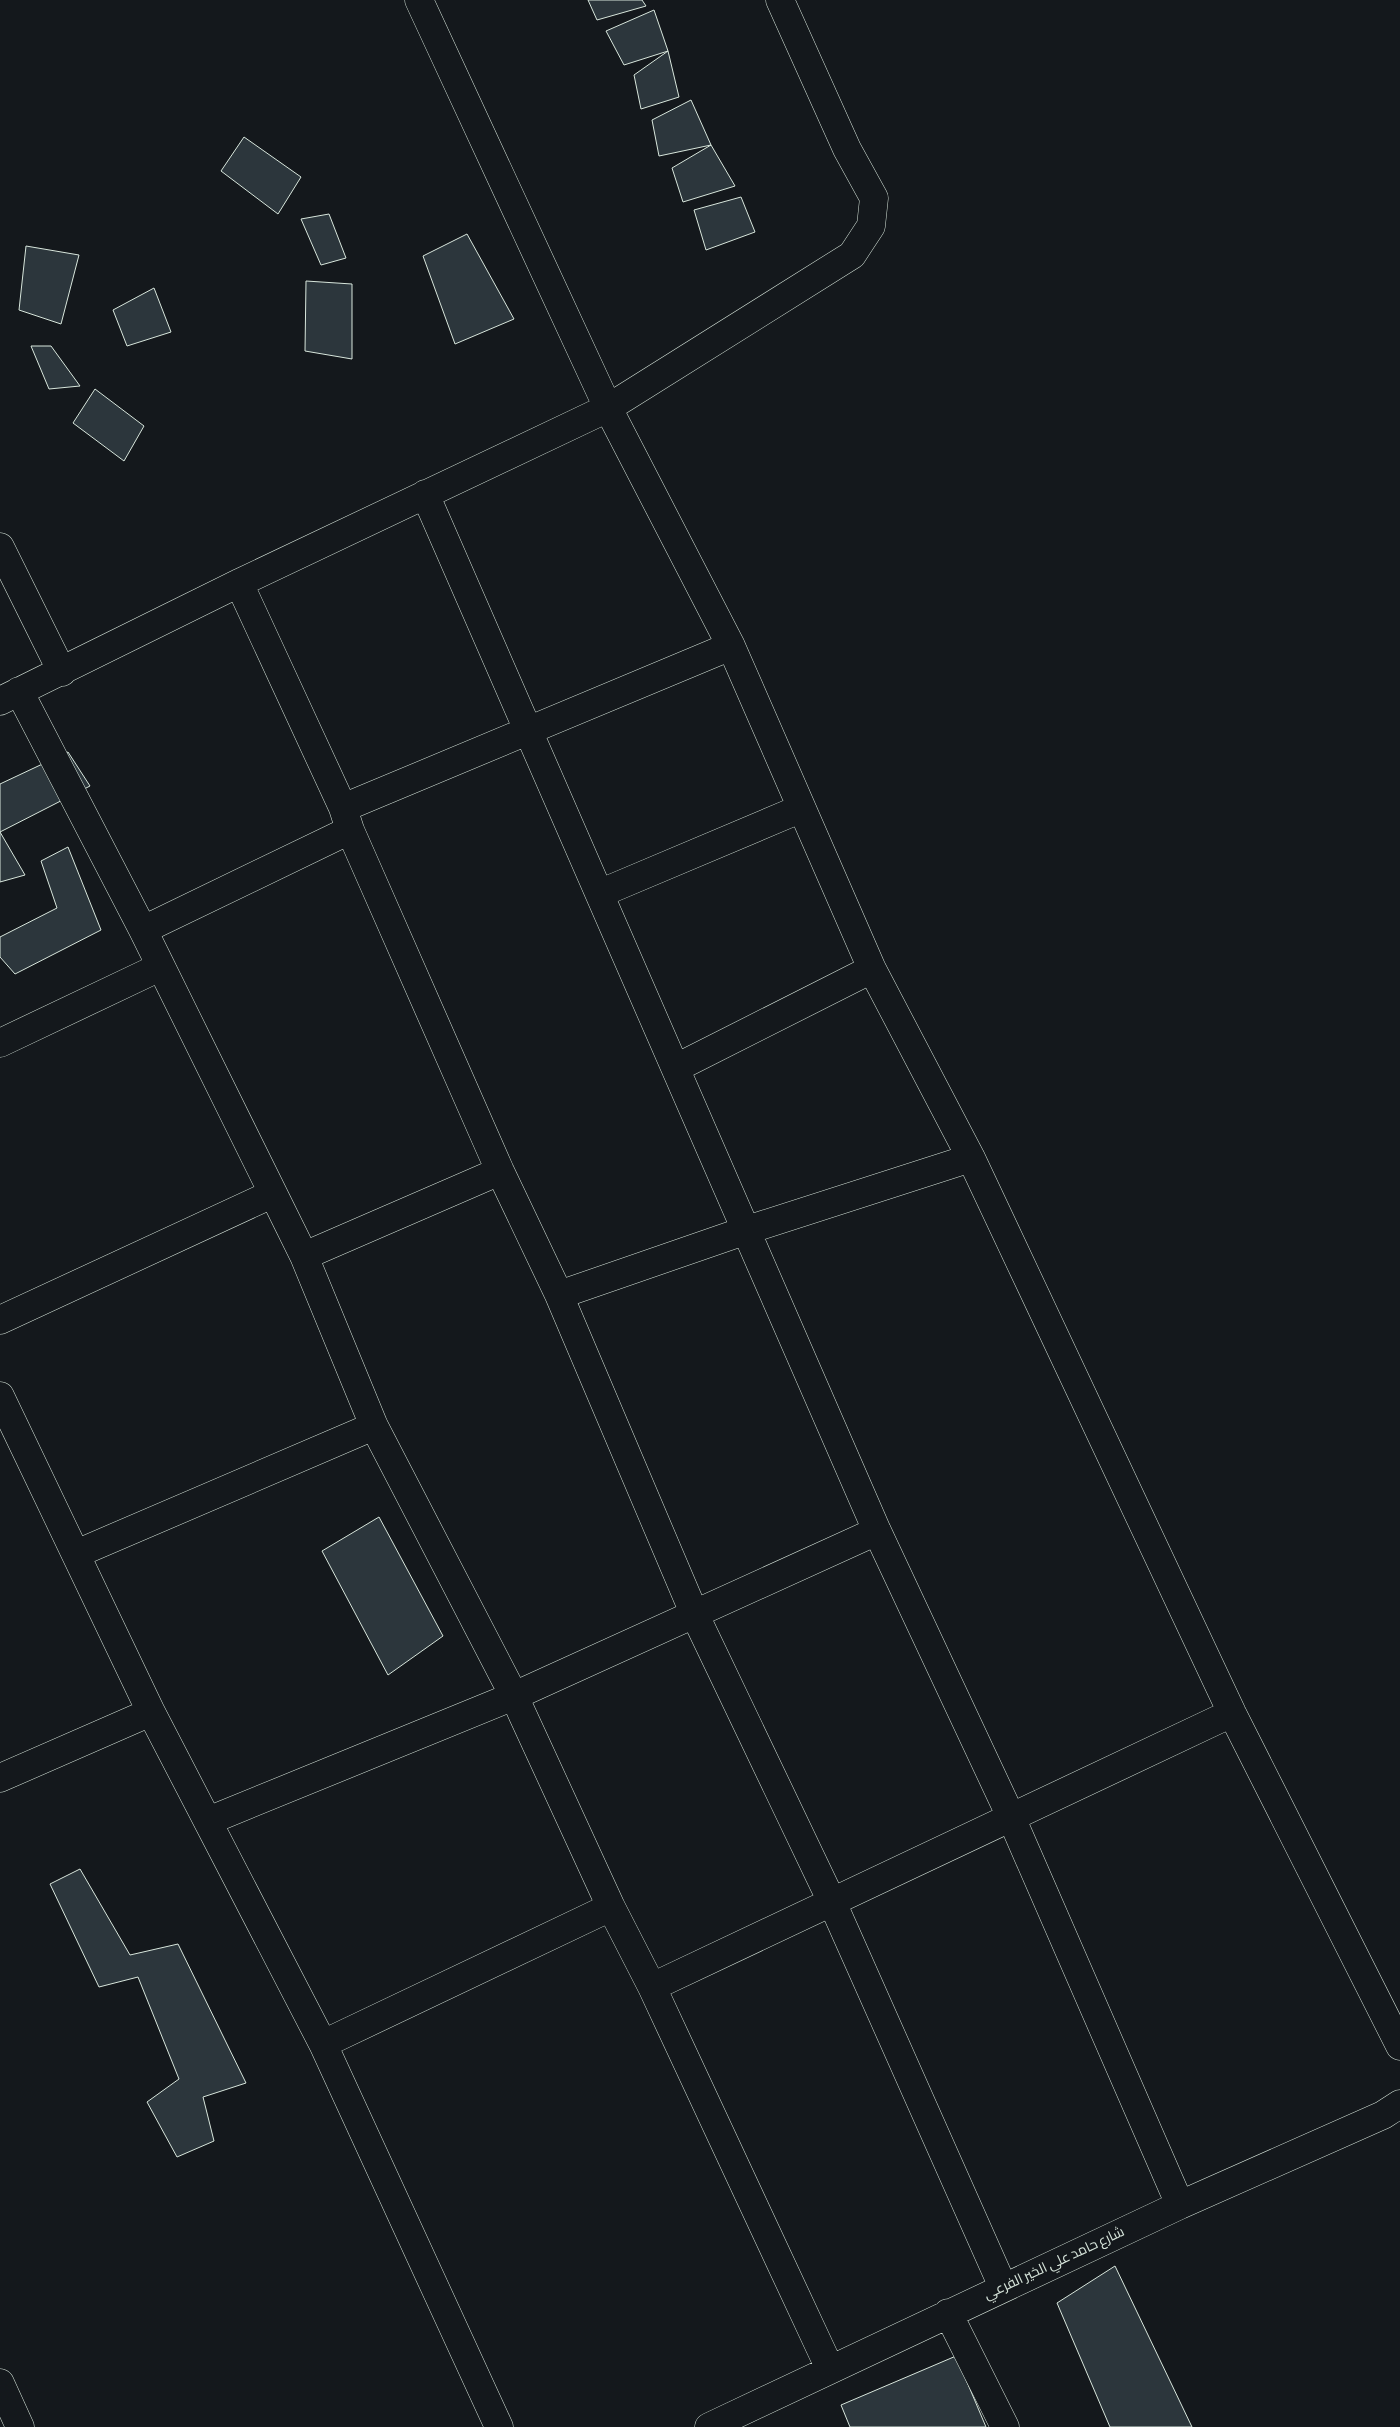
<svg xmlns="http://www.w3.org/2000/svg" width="1400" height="2427" font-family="'Sofia Sans Condensed',Cairo,sans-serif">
  <rect width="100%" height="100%" fill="#14181c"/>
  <!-- building -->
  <path fill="#2c363c" stroke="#d8e6dc" d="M588 0H642L646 6 597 20Z
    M654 10 668 51 624 65 606 31Z
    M668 51 679 97 641 109 634 75Z
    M691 100 711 145 659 156 652 120Z
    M244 137 301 177 278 214 221 171Z
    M711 145 735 186 683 202 672 168Z
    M741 197 755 232 706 250 694 210Z
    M329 214 346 258 321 265 301 219Z
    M467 234 514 319 455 344 423 256Z
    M26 246 79 255 61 324 19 310Z
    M306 281 352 284V359L305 351Z
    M154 288 171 332 127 346 113 310Z
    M31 346H51L80 386 49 389Z
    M95 389 144 426 124 461 73 423Z
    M68 752 90 786 0 832 25 875 0 882V784Z
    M68 847 101 930 15 974 0 957V937L57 908 41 861Z
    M379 1517 443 1636 388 1675 322 1551Z
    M80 1869 130 1955 178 1944 246 2083 203 2097 214 2141 177 2157 147 2102 179 2079 138 1977 99 1987 50 1884Z
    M1115 2266 1192 2427H1110L1057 2303Z
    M956 2356 986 2427H850L841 2405Z"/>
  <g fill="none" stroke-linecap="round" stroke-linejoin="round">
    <defs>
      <path id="minor" d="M419 0 608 408 731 646 872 969 971 1158 1232 1713 1400 2046
        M425 494 877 1531 1011 1817 1180 2205
        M0 547 62 672
        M239 583 343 808 350 830 500 1171 559 1295 694 1613 832 1902 1003 2287
        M19 691 143 930 304 1256 374 1426 514 1696 611 1907 652 1987 830 2369
        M0 701 239 583 608 408 852 255 871 226 874 198 847 149 780 0
        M343 808 731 646
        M601 893 800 809
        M143 930 350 830
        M0 1043 160 967
        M676 1068 872 969
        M304 1256 500 1171
        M559 1295 747 1230 971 1158
        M0 1320 272 1194
        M0 1396 151 1712 323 2044 499 2427
        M76 1554 374 1426
        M0 1778 151 1712
        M208 1821 514 1696 877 1531
        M652 1987 1232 1713
        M323 2044 611 1907
        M948 2313 1005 2427
        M0 2383 20 2427
        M709 2427 1180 2205 1383 2115 1400 2104"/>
    </defs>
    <!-- minor casing -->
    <use href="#minor" stroke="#d8e6dc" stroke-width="29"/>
    <!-- minor -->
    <use href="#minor" stroke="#14181c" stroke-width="28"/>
  </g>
  <g text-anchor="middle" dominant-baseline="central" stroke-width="4" stroke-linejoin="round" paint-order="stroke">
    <!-- street labels -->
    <g font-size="14" fill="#d8e6dc" stroke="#14181c">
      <text transform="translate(1054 2263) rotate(-25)">شارع حامد علي الخير الفرعي</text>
    </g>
  </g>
</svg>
